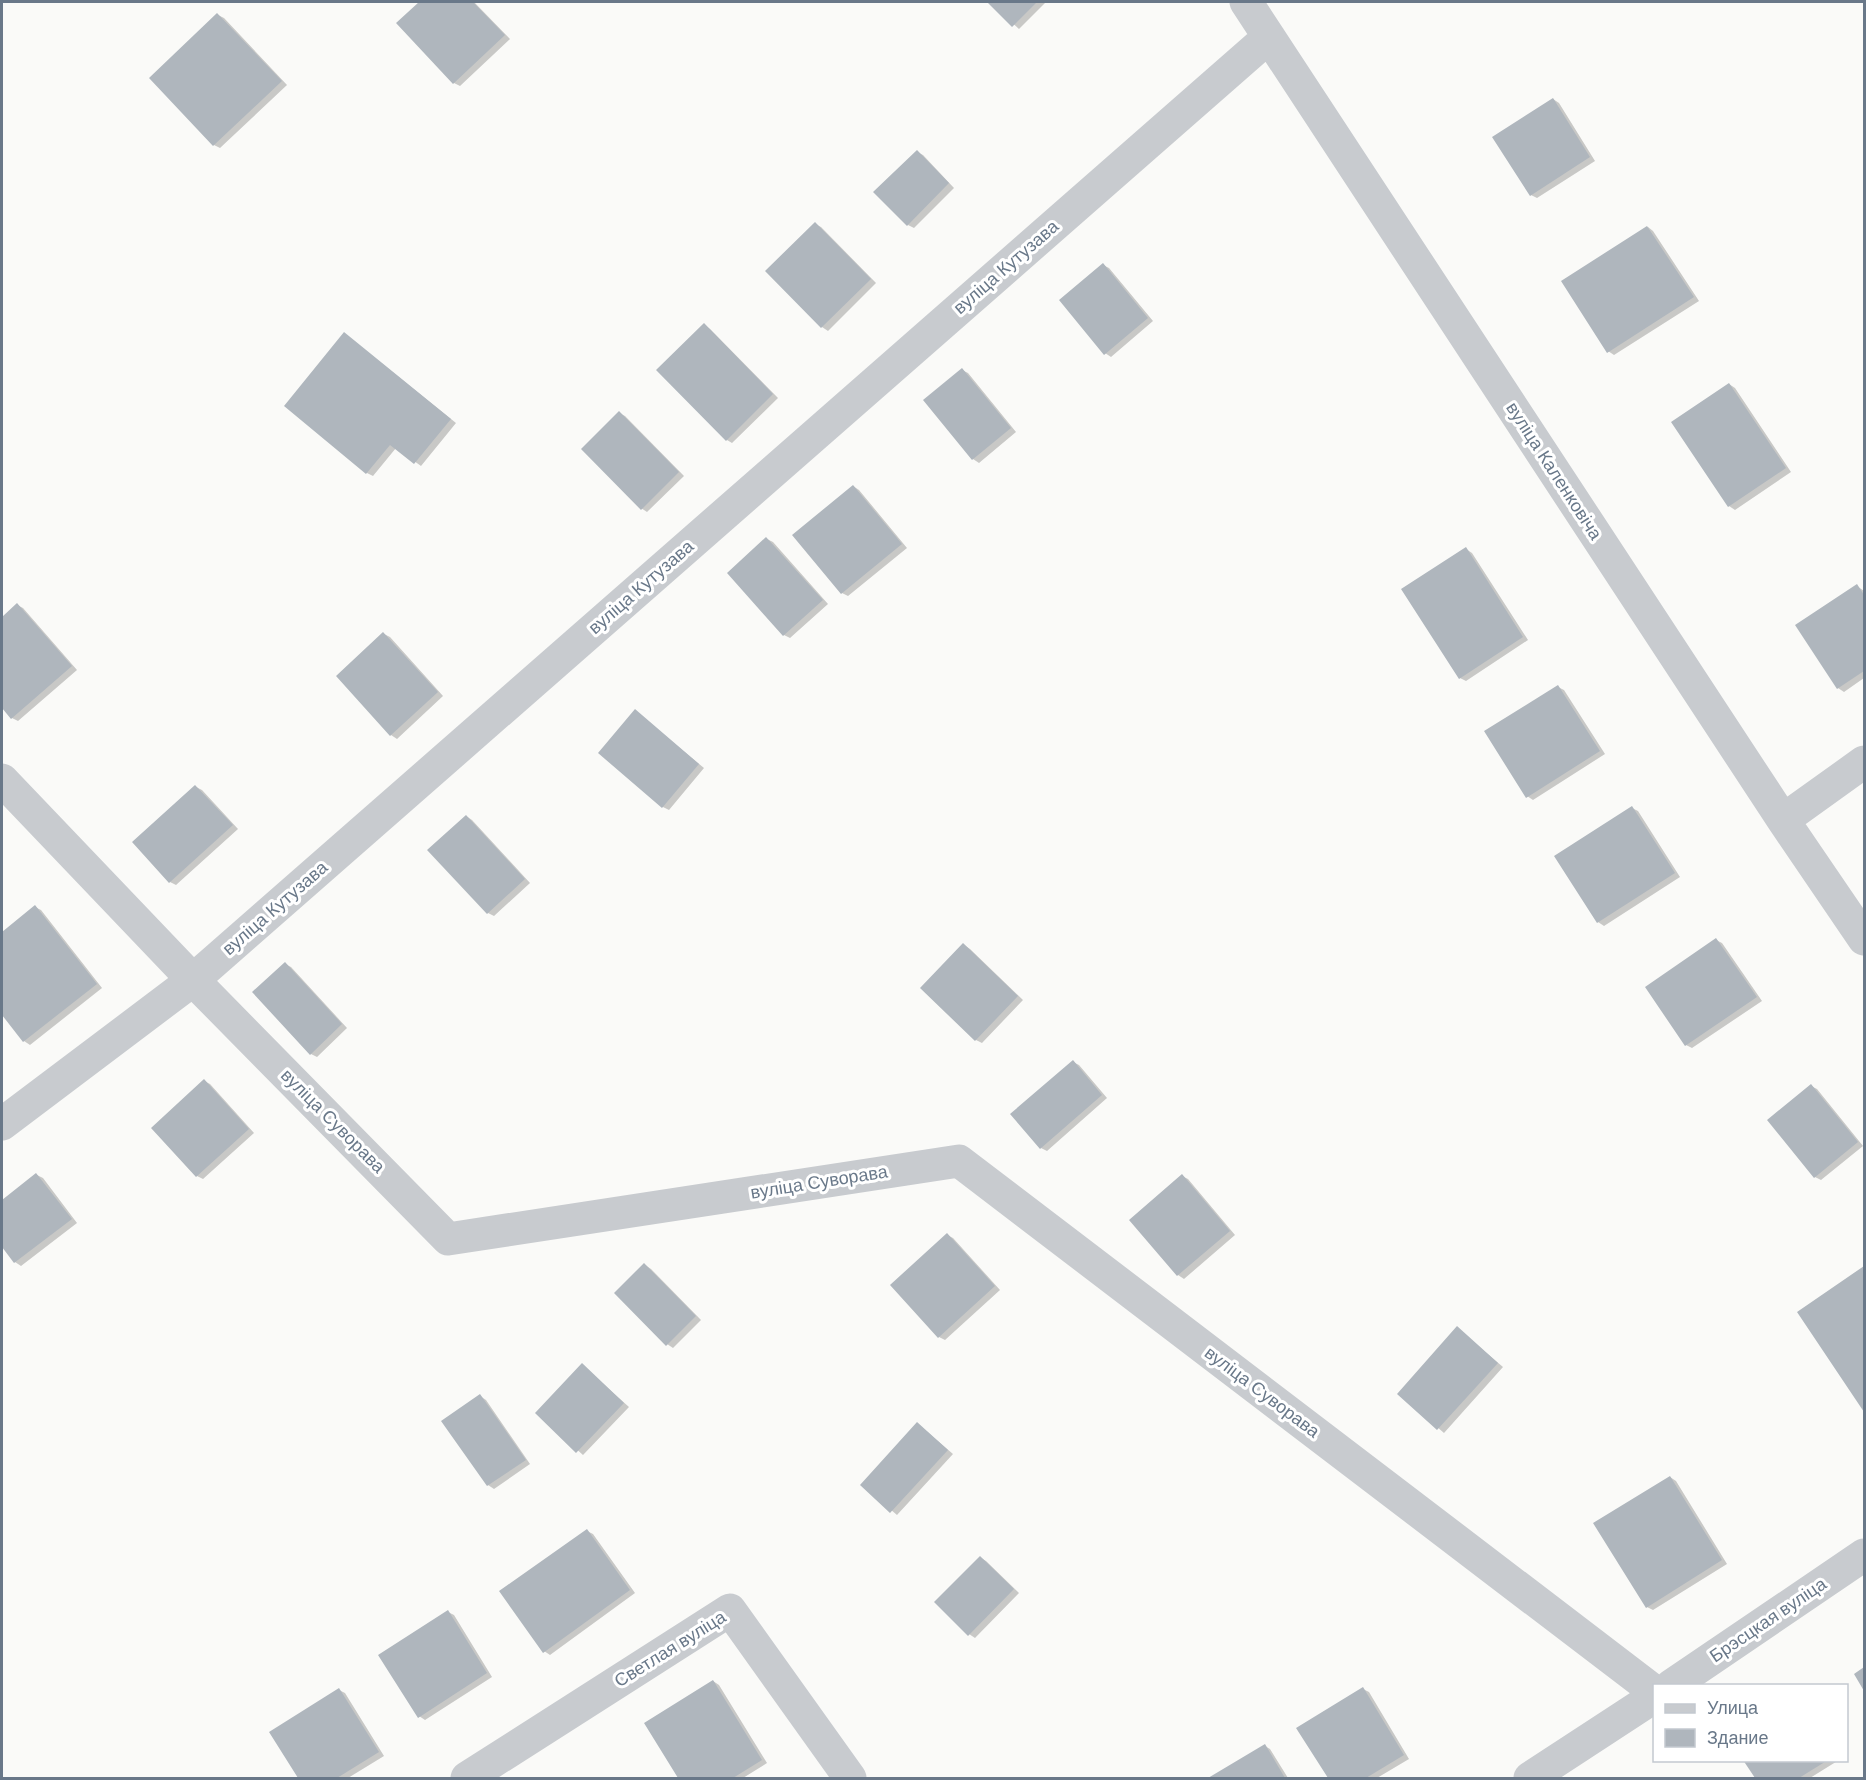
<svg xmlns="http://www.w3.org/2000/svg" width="1866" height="1780" font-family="Arial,sans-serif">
  <rect width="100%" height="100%" fill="#fafaf8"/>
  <!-- shadow -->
  <path fill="#0003" d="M421 2H474L510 39 460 86 454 83 398 24Z
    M989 2H1046L1019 29Z
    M218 15 224 18 287 85 220 148 214 145Z
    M1553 99 1559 103 1595 161 1537 198 1531 195Z
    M917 152 923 155 954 188 914 228 908 225Z
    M815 224 821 227 876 283 828 331 822 327 767 271Z
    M1648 227 1653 231 1699 301 1614 355 1608 351Z
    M1103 265 1109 268 1153 321 1111 357 1105 353Z
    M704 325 710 329 778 398 732 443 727 440Z
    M345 334 456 423 421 466 396 448 373 476 367 473Z
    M962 370 968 373 1016 432 979 463 973 459 925 400Z
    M1729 384 1735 388 1791 472 1735 510 1729 506Z
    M619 413 625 416 684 476 647 512 641 508Z
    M853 486 859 490 907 548 848 596 842 593Z
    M767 539 773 542 828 604 790 638 784 635Z
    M1466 549 1472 553 1528 640 1466 681 1460 678Z
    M1857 586 1864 591V678L1844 692 1838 688Z
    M17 605 23 608 77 670 18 721 12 718 2 705V619Z
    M384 634 390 637 443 696 397 739 391 735 338 676Z
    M1558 687 1564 690 1605 754 1533 800 1527 796Z
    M635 711 704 768 669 810 663 807Z
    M196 787 202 790 238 829 176 885 170 882Z
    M1632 808 1638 811 1680 877 1604 926 1598 922Z
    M466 816 472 820 530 883 494 916 488 913Z
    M35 907 41 910 102 988 30 1045 24 1041 2 1012V933Z
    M1716 940 1722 943 1762 1001 1692 1048 1686 1045Z
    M964 945 970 949 1023 1000 982 1043 976 1040Z
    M285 964 291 967 347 1028 317 1057 311 1054Z
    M1073 1062 1079 1065 1107 1098 1047 1151 1041 1148Z
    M204 1081 210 1084 254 1133 203 1179 197 1176Z
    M1811 1086 1817 1089 1863 1146 1821 1180 1815 1177Z
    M37 1175 43 1178 77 1223 21 1266 15 1262 2 1244V1201Z
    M1182 1176 1188 1179 1235 1235 1184 1279 1178 1275 1131 1220Z
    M947 1235 953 1238 1000 1290 945 1340 939 1337Z
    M645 1265 651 1269 701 1320 673 1348 667 1344Z
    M1864 1268V1409L1799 1312Z
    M1457 1328 1503 1367 1444 1433 1399 1394Z
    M582 1365 629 1407 583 1455 537 1413Z
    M480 1396 486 1400 530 1464 494 1489 488 1485 444 1421Z
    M918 1424 953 1454 897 1515 862 1485Z
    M1670 1477 1676 1481 1727 1564 1653 1610 1647 1607Z
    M587 1531 593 1534 635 1593 550 1655 544 1651Z
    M981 1558 986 1561 1019 1593 975 1638 969 1634Z
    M448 1612 454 1615 492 1677 425 1720 419 1716Z
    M713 1681 719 1685 767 1763 743 1778H680L646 1724Z
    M1363 1689 1369 1692 1409 1759 1377 1778H1329L1298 1728Z
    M339 1690 345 1693 384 1756 348 1778H300L271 1733Z
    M1265 1746 1270 1749 1288 1778H1211Z
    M1745 1760H1839L1810 1778H1756Z"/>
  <!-- building -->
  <path fill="#afb6bd" d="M419 2H473L505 35 453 84 396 23Z
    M987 2H1037L1012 27Z
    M217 13 282 81 213 146 149 78Z
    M1553 98 1590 157 1530 196 1492 137Z
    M917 150 949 183 907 226 873 192Z
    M815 222 871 279 821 328 765 271Z
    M1647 226 1694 297 1607 353 1561 281Z
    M1103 263 1148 318 1104 355 1059 300Z
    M704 323 773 394 726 441 656 370Z
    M344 332 451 419 414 464 390 445 366 474 284 406Z
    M962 368 1011 428 972 460 923 400Z
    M1729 383 1786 468 1728 507 1671 422Z
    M619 411 679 472 641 510 581 449Z
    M853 485 902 544 841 594 792 535Z
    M766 537 823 600 783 636 727 573Z
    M1466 547 1523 637 1459 679 1401 589Z
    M1857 584 1864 595V671L1837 689 1795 625Z
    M17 603 72 666 11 719 2 708V617Z
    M383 632 438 692 390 736 336 676Z
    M1558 685 1600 751 1526 798 1484 731Z
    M635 709 699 764 662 808 598 753Z
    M195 785 233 825 169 883 132 842Z
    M1632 806 1675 873 1597 923 1554 856Z
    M466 815 525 879 487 914 427 850Z
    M35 905 97 984 23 1042 2 1015V932Z
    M1716 938 1757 997 1685 1046 1645 987Z
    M963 943 1018 996 975 1041 920 988Z
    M285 962 342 1024 310 1055 252 992Z
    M1073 1060 1102 1095 1040 1149 1010 1114Z
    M204 1079 249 1129 196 1177 151 1128Z
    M1811 1084 1858 1142 1814 1178 1767 1120Z
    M36 1173 72 1219 14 1263 2 1247V1200Z
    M1182 1174 1230 1231 1177 1276 1129 1220Z
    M947 1233 995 1286 938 1338 890 1285Z
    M644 1263 696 1316 666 1346 614 1293Z
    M1864 1266V1412L1797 1312Z
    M1457 1326 1498 1363 1437 1430 1397 1394Z
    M582 1363 624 1403 576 1453 535 1413Z
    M480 1394 526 1460 487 1486 441 1421Z
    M917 1422 948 1450 890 1513 860 1485Z
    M1670 1476 1722 1560 1646 1608 1593 1523Z
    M587 1529 630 1590 543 1653 499 1591Z
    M980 1556 1014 1589 968 1636 934 1602Z
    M448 1610 487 1673 418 1718 378 1655Z
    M1864 1667V1691L1854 1674Z
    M713 1680 762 1760 733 1778H678L644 1723Z
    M1363 1687 1404 1755 1366 1778H1328L1296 1728Z
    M339 1688 379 1752 337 1778H298L269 1732Z
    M1265 1744 1285 1778H1208Z
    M1743 1760H1828L1799 1778H1755Z"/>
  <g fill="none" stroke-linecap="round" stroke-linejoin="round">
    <!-- minor -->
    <path stroke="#c8cbcf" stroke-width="33" d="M1246 2 1783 820 1864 939
      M2 780 193 980 448 1239 959 1161 1654 1691
      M1783 820 1864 762
      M2 1124 193 980 1269 37
      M1671 1686 1864 1555
      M467 1778 730 1610 850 1778
      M1530 1778 1654 1697"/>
  </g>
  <g text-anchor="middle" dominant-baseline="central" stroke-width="6" stroke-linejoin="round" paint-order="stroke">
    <!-- street labels -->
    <g font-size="18" fill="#697889" stroke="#fff">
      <text transform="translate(1006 267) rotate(-41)">вуліца Кутузава</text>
      <text transform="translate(1554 471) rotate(57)">вуліца Каленковіча</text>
      <text transform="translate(641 587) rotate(-41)">вуліца Кутузава</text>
      <text transform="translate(275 908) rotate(-41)">вуліца Кутузава</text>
      <text transform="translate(333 1121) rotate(45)">вуліца Суворава</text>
      <text transform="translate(819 1182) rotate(-9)">вуліца Суворава</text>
      <text transform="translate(1262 1392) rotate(37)">вуліца Суворава</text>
      <text transform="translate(1768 1620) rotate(-34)">Брэсцкая вуліца</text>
      <text transform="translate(670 1649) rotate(-32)">Светлая вуліца</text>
    </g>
  </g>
  <!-- border -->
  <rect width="1866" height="1780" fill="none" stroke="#697889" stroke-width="6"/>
  <!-- legend -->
  <rect x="1653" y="1684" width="195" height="78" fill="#ffffff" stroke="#c3c9d0" stroke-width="1.5"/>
  <rect x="1665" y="1704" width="30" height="9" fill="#c8cbcf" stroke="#c3c9d0" stroke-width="1.5"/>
  <text x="1707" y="1714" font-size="18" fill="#697889">Улица</text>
  <rect x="1665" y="1729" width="30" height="18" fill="#afb6bd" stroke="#c3c9d0" stroke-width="1.5"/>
  <text x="1707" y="1744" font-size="18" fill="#697889">Здание</text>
</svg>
